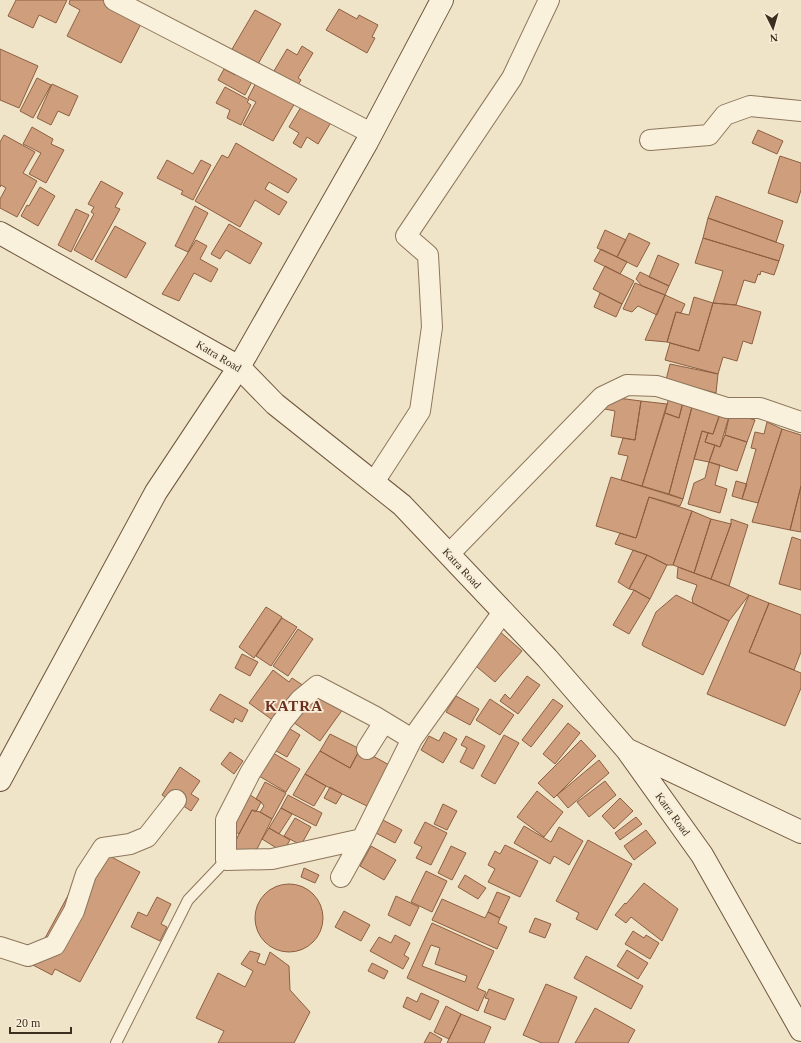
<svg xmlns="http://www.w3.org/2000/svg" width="801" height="1043" font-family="Georgia,serif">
  <rect width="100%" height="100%" fill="#f0e4c8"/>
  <!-- building -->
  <path fill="#cf9f7d" stroke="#8d5f41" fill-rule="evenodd" d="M16 0H67L56 23 39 15 33 28 8 16Z
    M70 0H112L145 16 121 63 67 36 80 10 69 4Z
    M339 9 357 19 359 15 378 25 372 37 375 38 367 53 326 30Z
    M255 10 281 24 254 71 228 56Z
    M302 46 313 53 298 78 301 80 295 90 271 76 287 49 297 55Z
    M0 49 38 66 19 108 0 100Z
    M224 69 235 75 237 70 254 78 245 95 218 80Z
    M37 78 51 85 33 118 20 111Z
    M258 79 296 101 273 141 243 125 256 102 248 98Z
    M52 84 78 96 69 116 58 111 51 125 37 118Z
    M225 87 249 100 247 102 251 105 241 125 227 118 230 110 216 103Z
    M304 102 333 119 318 144 307 137 301 148 293 143 299 133 289 127Z
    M32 127 53 139 51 144 64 150 46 183 29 174 41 153 23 144Z
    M758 130 783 141 777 154 752 143Z
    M4 135 35 152 23 173 37 181 17 217 0 208V199L6 188 1 185 0 187V142Z
    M236 143 297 179 288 193 269 182 265 189 287 202 279 215 255 200 240 227 195 201 222 155 228 158Z
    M780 156 801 163V190L797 203 768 193Z
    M167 160 193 174 201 160 211 165 193 200 181 194 183 191 157 178Z
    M101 181 123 193 115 207 120 209 92 260 74 250 94 214 91 212 94 207 88 204Z
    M40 187 55 196 38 226 21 216 27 205 29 206Z
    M716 196 783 221 776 242 708 218Z
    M195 206 208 213 188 252 175 246Z
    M76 209 89 215 71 252 58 245Z
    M708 218 784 245 779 261 703 238Z
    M229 224 262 243 250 264 226 250 220 259 211 254Z
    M115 226 146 243 126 278 95 261Z
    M605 230 626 240 617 257 597 248Z
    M629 233 650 243 637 267 617 257Z
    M703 238 779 261 774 275 761 271 760 275 758 274 755 283 744 280 736 305 713 303 723 271 695 263Z
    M196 240 207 246 200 259 218 269 211 282 194 273 179 301 162 294Z
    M601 249 627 262 620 274 594 261Z
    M658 255 679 264 669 286 649 277Z
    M605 266 634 281 622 304 593 289Z
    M640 272 669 286 665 295 642 286 636 279Z
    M635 283 665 295 657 315 638 306 632 312 623 309Z
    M600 293 622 304 616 317 594 307Z
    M665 295 685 304 681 313 676 312 667 342 645 340Z
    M694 297 713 303 699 351 667 342 676 312 689 315Z
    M713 303 736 305 761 312 752 344 743 341 737 361 723 357 718 374 665 360 670 343 699 351Z
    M670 364 718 374 716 393 666 380Z
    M610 397 641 401 635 440 611 436 615 411 605 409Z
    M669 397 683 402 679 418 665 413Z
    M641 401 667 404 642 486 621 480 628 456 618 454 623 438 635 440Z
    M683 402 693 403 669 494 642 486 665 413 679 418Z
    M693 403 721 411 713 434 702 431 683 499 669 494Z
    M721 411 730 413 720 447 705 442 708 433 713 434Z
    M730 413 755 420 747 442 725 435Z
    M767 422 782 429 758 503 742 499 756 449 751 448 755 432 764 434Z
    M782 429 801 435V486L790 530 752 522Z
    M702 431 708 433 705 442 715 445 709 462 694 459Z
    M725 435 747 442 737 471 709 462 715 445 720 447Z
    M709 462 720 465 715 485 727 489 720 513 688 504 694 483 705 478Z
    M611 477 683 499 680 506 649 497 636 538 596 526Z
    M736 481 747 484 742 499 732 496Z
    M801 486V532L790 530Z
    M649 497 692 511 673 565H667L647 555 615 544 620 533 636 538Z
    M692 511 711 519 694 573 673 565Z
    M711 519 731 524 711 579 694 573Z
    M731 519 748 525 729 586 711 579 731 524Z
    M792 537 801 540V590L779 584Z
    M633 550 647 555 629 589 618 582Z
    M647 555 667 565 650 599 634 590 629 589Z
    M678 567 729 586 749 595 729 621 693 603 692 599 697 585 677 578Z
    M634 590 650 599 629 634 613 625Z
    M676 595 729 621 703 675 643 646 642 644 656 612Z
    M749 595 769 603 749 652 801 673V688L785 726 707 694Z
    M769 603 801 615V652L794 670 749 652Z
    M266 607 282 617 254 658 239 647Z
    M282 618 297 627 271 666 256 656Z
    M298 629 313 639 288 676 273 666Z
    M498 630 522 651 495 682 471 662Z
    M242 654 258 662 250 676 235 668Z
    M273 670 289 682 292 678 307 688 274 721 249 703Z
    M527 676 540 685 518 714 500 701 505 694 510 699Z
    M316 690 343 709 320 741 293 722Z
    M220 694 248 710 242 722 235 718 233 723 210 710Z
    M456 696 479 709 470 725 446 712Z
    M490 699 514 715 500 735 476 720Z
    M553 699 563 706 531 747 522 740Z
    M568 723 580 733 555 764 543 754Z
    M282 724 300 735 287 757 269 747Z
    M444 732 457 739 443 763 421 750 429 736 439 741Z
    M330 734 360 749 350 768 320 751Z
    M504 735 519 743 495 784 481 776Z
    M466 736 485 746 473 769 460 762 467 748 461 745Z
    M581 740 596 756 554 798 538 783Z
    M360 749 393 767 371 808 326 786 305 774 320 751 350 768Z
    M268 750 300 769 286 792 254 773Z
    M230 752 243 761 234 774 221 764Z
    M599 760 609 773 568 808 557 795Z
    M180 767 200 781 191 794 199 799 191 811 182 805 181 807 162 795Z
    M305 774 326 786 314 806 293 795Z
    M605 781 616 795 589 817 577 802Z
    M265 782 286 793 272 819 260 812 264 806 261 802 256 799Z
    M330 787 342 794 336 804 324 798Z
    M537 791 563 812 544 837 517 817Z
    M247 793 261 802 256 812 252 810 239 834 227 827Z
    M288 795 322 813 316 826 281 808Z
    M620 798 633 811 614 829 602 816Z
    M443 804 457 811 447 830 434 824Z
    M281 808 292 814 279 834 269 828Z
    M252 810 260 812 272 819 252 859 232 849 239 834Z
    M636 817 642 824 620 840 615 833Z
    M295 818 311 827 301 845 284 836Z
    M381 819 402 830 395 843 374 832Z
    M425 822 447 833 431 865 416 858 422 847 414 843Z
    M524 826 551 842 559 827 583 841 569 865 554 856 550 864 514 843Z
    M269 828 290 840 283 852 262 839Z
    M646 830 656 843 634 860 624 846Z
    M588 840 632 864 597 930 576 919 579 913 556 901Z
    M505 845 538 861 520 897 488 882 495 869 488 865 495 851 500 854Z
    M371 846 396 860 384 880 360 866Z
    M451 846 466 853 452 880 438 873Z
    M100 851 140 872 80 982 55 969 52 975 31 964 78 877Z
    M304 868 319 875 315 883 301 877Z
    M426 871 447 881 432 912 411 902Z
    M465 875 486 888 478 899 458 887Z
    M644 883 678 909 662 941 631 917 626 923 615 915 625 903 626 904Z
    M255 918a34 34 0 1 1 68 0a34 34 0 1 1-68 0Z
    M497 892 510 897 500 918 488 912Z
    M396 896 419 907 410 926 388 915Z
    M157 897 171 904 161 924 167 927 160 941 131 927 138 912 147 916Z
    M442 899 485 918 488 912 500 918 498 923 507 927 497 949 432 920Z
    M344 911 370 925 361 941 335 927Z
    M535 918 551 924 545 938 529 932Z
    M432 923 494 951 477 988 486 992 478 1011 407 978ZM431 945 440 948 435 964 467 976 465 982 422 966Z
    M633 931 644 938 646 935 659 943 650 959 625 944Z
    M395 935 410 943 404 955 409 958 403 969 370 951 379 937 391 943Z
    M627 950 648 963 638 979 617 966Z
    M250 951 260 954 257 962 265 965 270 952 289 966 290 990 310 1012 294 1043H218L224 1031 196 1018 218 973 245 987 253 971 241 964Z
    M586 956 643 986 631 1009 574 978Z
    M372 963 388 971 384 979 368 971Z
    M546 984 577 997 558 1043H542L523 1035Z
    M489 989 514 999 505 1020 484 1012 489 999 485 998Z
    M421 993 439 1001 430 1020 403 1007 407 997 417 1002Z
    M446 1006 461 1014 449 1039 434 1032Z
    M595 1008 635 1030 628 1043H575Z
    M461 1014 491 1027 484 1043H447Z
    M430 1032 442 1039 440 1043H424Z"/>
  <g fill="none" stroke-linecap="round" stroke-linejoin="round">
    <defs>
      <path id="lane" d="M116 1043 188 900 226 860"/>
      <path id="street" d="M114 0 371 133
        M650 140 709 135 725 115 750 106 801 111
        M374 482 420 411 432 327 428 255 406 236 512 78 549 0
        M449 554 602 397 627 385 657 386 727 408H760L801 422
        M367 749 384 722
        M362 839 272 859 226 860V820L250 773 282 722 300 700 317 686 374 716 412 739
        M341 877 362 839 412 739 503 612
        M0 947 28 956 55 945 74 911 86 874 103 848 130 844 147 837 176 800"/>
      <path id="secondary" d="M0 233 239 367 275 404 402 505 547 658 627 750 702 855 801 1030
        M628 750 801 832
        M0 780 156 492 239 367 367 142 442 0"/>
    </defs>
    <!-- lane casing -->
    <use href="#lane" stroke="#8d765c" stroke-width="12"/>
    <!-- street casing -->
    <use href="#street" stroke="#8d765c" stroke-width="22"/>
    <!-- secondary casing -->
    <use href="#secondary" stroke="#6f573f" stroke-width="24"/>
    <!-- lane -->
    <use href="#lane" stroke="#faf1dc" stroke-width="10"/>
    <!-- street -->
    <use href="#street" stroke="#faf1dc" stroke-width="20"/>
    <!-- secondary -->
    <use href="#secondary" stroke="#faf1dc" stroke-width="22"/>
  </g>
  <g text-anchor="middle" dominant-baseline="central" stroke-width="3.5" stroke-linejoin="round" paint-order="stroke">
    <!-- street labels -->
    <g font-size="11" fill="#3d2e20" stroke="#f7eed8">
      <text transform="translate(219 356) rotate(31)">Katra Road</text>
      <text transform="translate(462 568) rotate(47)">Katra Road</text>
      <text transform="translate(673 814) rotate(54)">Katra Road</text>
    </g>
    <!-- district labels -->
    <g font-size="15" font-weight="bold" letter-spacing="1" fill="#6b2e1e" stroke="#f7eed8">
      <text x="294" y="706">KATRA</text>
    </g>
  </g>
  <!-- north arrow -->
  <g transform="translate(773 28) rotate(175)" stroke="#f7eed8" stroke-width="3" paint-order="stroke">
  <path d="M0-3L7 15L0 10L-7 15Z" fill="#3d2e20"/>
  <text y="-6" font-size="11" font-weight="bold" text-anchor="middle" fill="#3d2e20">N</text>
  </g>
  <!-- scale -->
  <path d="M10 1027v6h61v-6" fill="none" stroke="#3d2e20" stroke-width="2"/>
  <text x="16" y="1027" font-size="12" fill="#3d2e20" stroke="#f7eed8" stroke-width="3" paint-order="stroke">20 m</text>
</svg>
